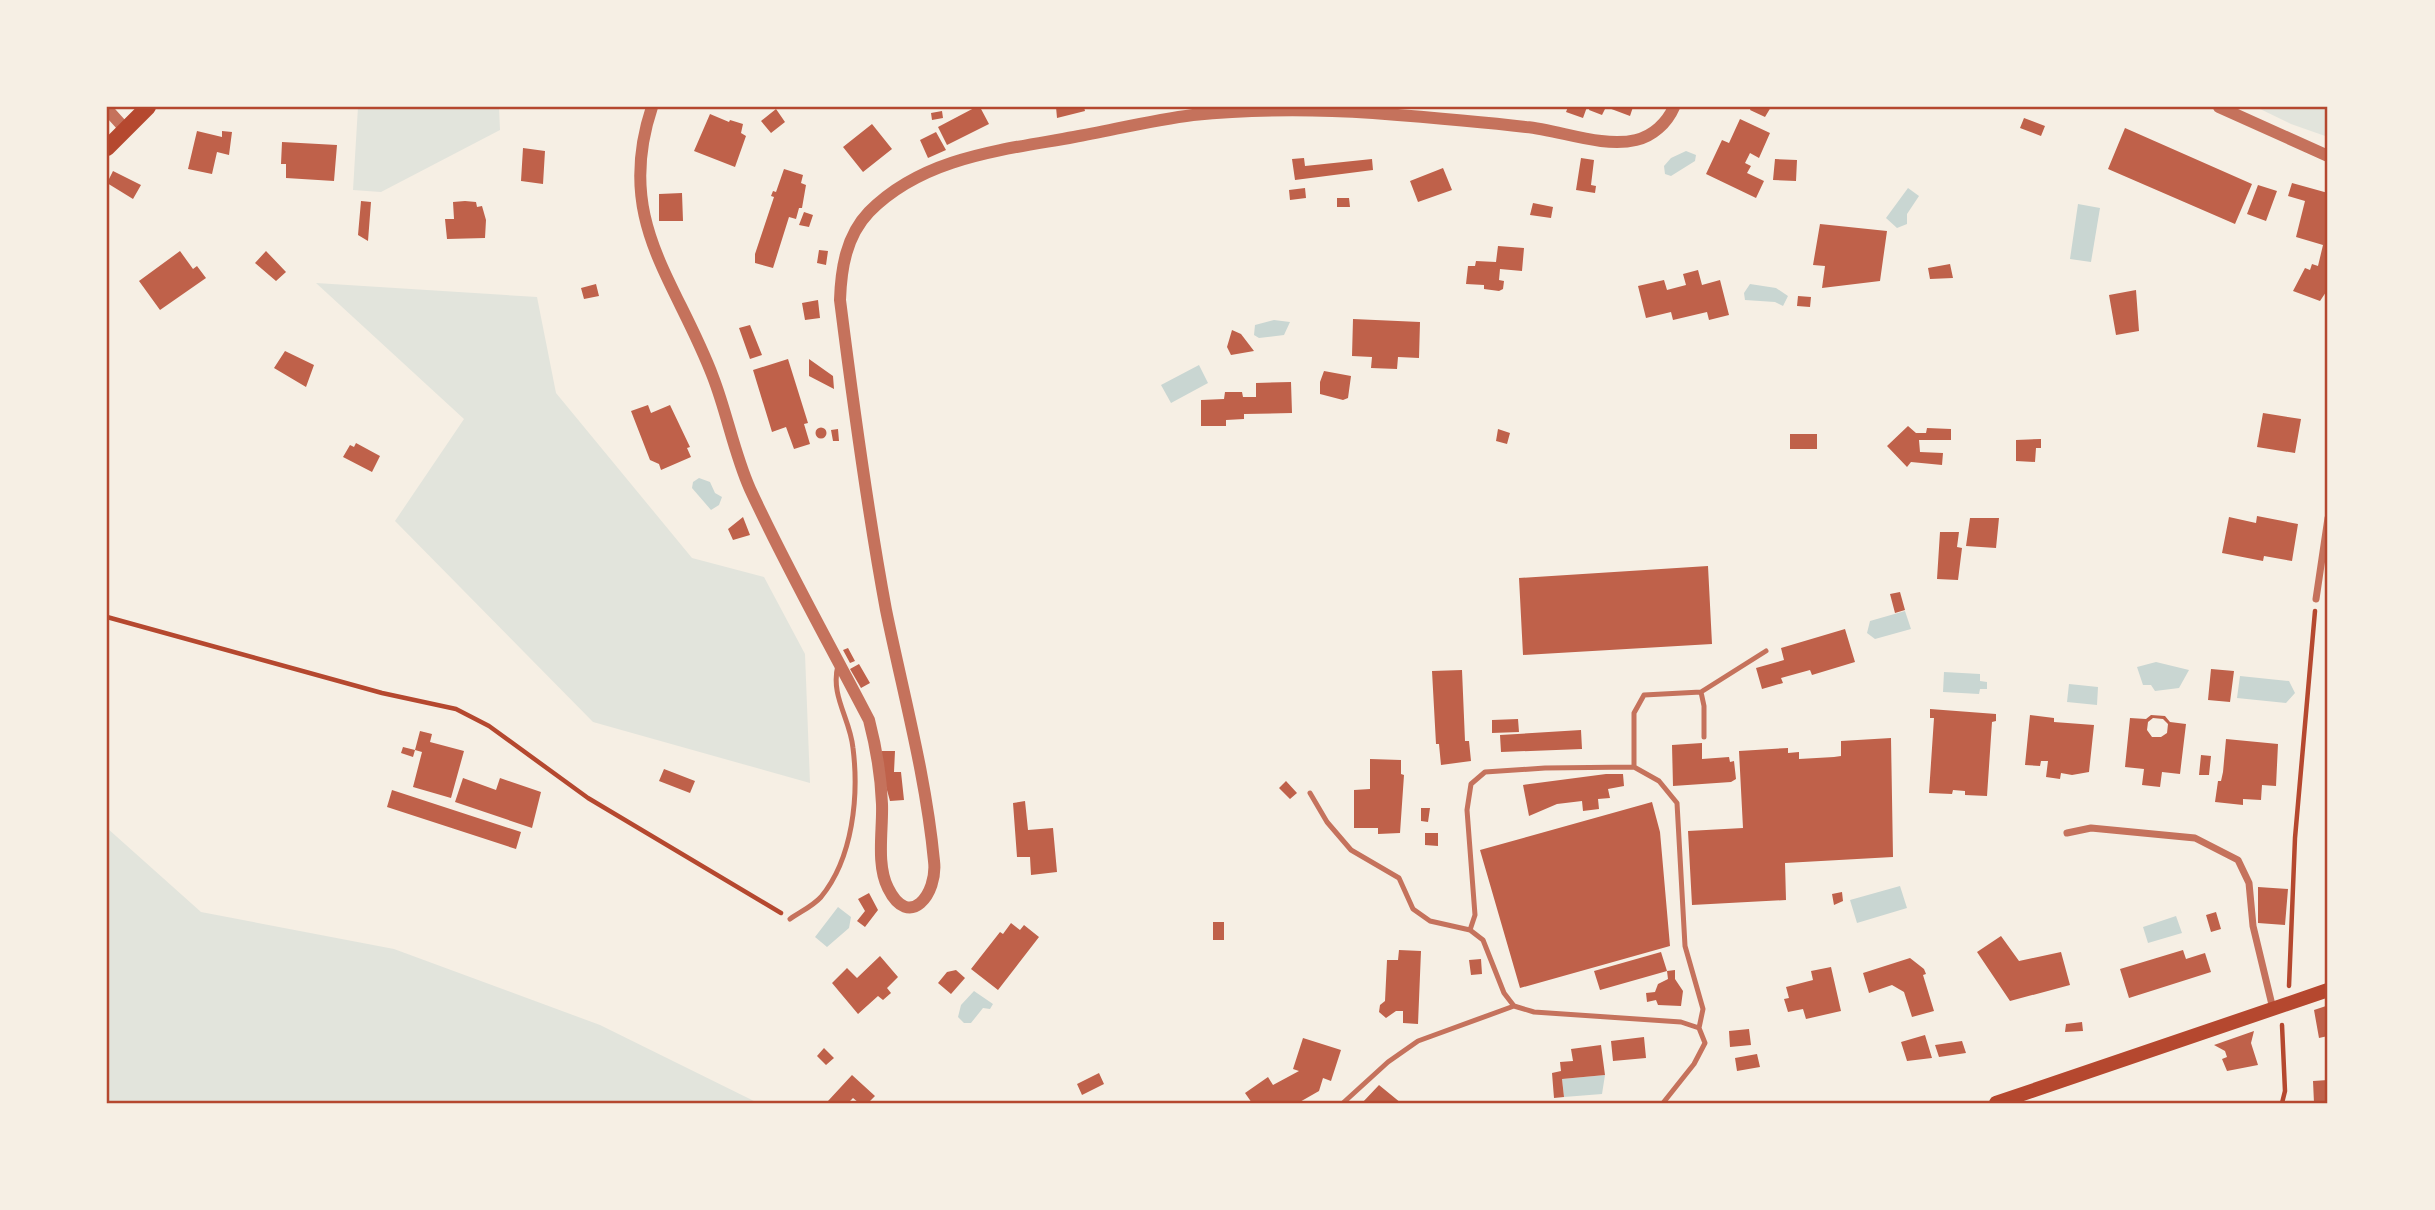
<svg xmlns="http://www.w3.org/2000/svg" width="2435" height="1210" font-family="Raleway,sans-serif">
  <rect width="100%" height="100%" fill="#f6efe4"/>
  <!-- green -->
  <path fill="#e2e4dc" d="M358 107H499L500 130 381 192 353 190Z
    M2256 107H2328V137L2291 124Z
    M316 283 537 297 556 393 692 558 764 577 805 654 810 783 593 722 395 521 464 419Z
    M107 828 201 912 394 949 600 1025 758 1103H107Z"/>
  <!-- water -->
  <path fill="#c9d6d2" d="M1686 151 1696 155 1695 161 1671 176 1665 174 1664 166 1671 158Z
    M1908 188 1919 196 1907 214V224L1897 228 1886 218Z
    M2078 204 2100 208 2091 262 2070 259Z
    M1750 284 1776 288 1788 296 1783 306 1775 302 1745 300 1744 293Z
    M1274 320 1290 322 1284 335 1259 338 1254 335 1255 325Z
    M1199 365 1208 383 1171 403 1161 385Z
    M699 478 710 482 715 493 722 497 719 505 711 510 692 488 693 482Z
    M1905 611 1911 629 1875 639 1867 633 1870 621Z
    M2156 662 2189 670 2179 688 2155 691 2151 685H2143L2137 667Z
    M1944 672 1980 674V681L1987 682V689H1980L1979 694 1943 692Z
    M2240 676 2289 681 2295 693 2286 703 2237 698Z
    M2069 684 2098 687 2097 705 2067 702Z
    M1900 886 1907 908 1857 923 1850 900Z
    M838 907 851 917 849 928 827 947 815 937Z
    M2176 916 2182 933 2148 943 2143 927Z
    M974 991 993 1004 990 1009 983 1008 971 1023H964L958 1017 961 1005Z
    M1605 1075 1602 1094 1564 1097 1562 1079Z"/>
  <!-- building -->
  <path fill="#bf614a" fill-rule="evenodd" d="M976 107H980L989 124 947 145 938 127Z
    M1056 107H1084L1085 111 1057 118Z
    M1568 107H1587L1583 118 1566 112Z
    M1590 107H1633L1630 116 1606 107 1602 115 1589 110Z
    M1751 107H1771L1765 117 1750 110Z
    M776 109 785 122 771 133 761 121Z
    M942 111 943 118 932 120 931 113Z
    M710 114 729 122 730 120 743 124 741 133 746 136 735 167 694 151Z
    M2024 118 2045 126 2041 136 2020 128Z
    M1740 119 1770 133 1759 158 1750 153 1745 163 1751 166 1747 173 1764 181 1756 198 1706 174 1722 140 1729 143Z
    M872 124 892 149 863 172 843 147Z
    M2125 128 2252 184 2235 224 2108 169Z
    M197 131 222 137V131L232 132 229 155 217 152 212 174 188 169Z
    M936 132 946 150 928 158 920 140Z
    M282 142 337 145 334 181 286 178V164H281Z
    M523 148 545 151 543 184 521 181Z
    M1304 158 1305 166 1372 159 1373 170 1295 180 1292 159Z
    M1581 158 1594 160 1591 185 1596 186 1595 193 1576 190Z
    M1775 159 1797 160 1796 181 1773 180Z
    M1443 168 1452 190 1418 202 1410 181Z
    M784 169 803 175 801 183 806 185 802 208H799L796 219 789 217 773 268 755 263V254L774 197 771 196 773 191 776 192Z
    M113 171 141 185 133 199 107 183Z
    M2292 183 2328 193V289L2320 301 2293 291 2305 268 2310 270 2312 264 2318 266 2323 245 2296 237 2305 201 2288 196Z
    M2258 185 2277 191 2266 221 2247 214Z
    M1305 188 1306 198 1290 200 1289 190Z
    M682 193 683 221H659V194Z
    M1337 198H1349L1350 207H1337Z
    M361 201 371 202 368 241 358 235Z
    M465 201 476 202 477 207 482 206 486 220 485 238 447 239 445 219H454L453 202Z
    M1533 203 1553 207 1551 218 1530 215Z
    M804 212 813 215 809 227 799 225Z
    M1820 224 1887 231 1880 281 1822 288 1825 266 1813 265Z
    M1498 246 1524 248 1522 271 1500 269 1499 280 1504 281 1503 289 1499 291 1484 289V285L1466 284 1468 266H1475L1476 261 1496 262Z
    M819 250 828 251 826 265 817 263Z
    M180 251 193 269 197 266 206 278 160 310 139 281Z
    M266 251 286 272 276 281 255 263Z
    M1950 264 1953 278 1930 279 1928 268Z
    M1698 270 1702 285 1720 280 1729 315 1709 320 1707 312 1673 320 1671 312 1646 318 1638 286 1664 280 1667 290 1686 285 1683 274Z
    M596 284 599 296 584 299 581 288Z
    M2136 290 2139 331 2116 335 2109 295Z
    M1798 296 1811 297 1810 307 1797 306Z
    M818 300 820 318 805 320 802 303Z
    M1353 319 1420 322 1419 358 1398 357 1397 369 1371 368 1372 357 1352 356Z
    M750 325 762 355 750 359 739 328Z
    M1232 330 1241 334 1254 351 1231 355 1227 347Z
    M285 351 314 365 306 387 274 368Z
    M788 359 808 423 804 424 810 444 794 449 786 427 772 432 753 370Z
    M809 359 833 376 834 389 809 376Z
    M1324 371 1351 376 1348 398 1343 400 1320 394V382Z
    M1291 382 1292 413 1244 414V419L1226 420V426H1201V400L1224 399 1225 392H1242L1243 397H1256V383Z
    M648 405 651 413 670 405 690 447 687 448 691 457 661 470 659 464 650 460 631 411Z
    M2263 413 2301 419 2295 453 2257 447Z
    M1908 426 1916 433H1926L1927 428 1951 429V440H1919L1920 452 1943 453 1942 465 1911 462 1907 467 1887 446Z
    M815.5 433a5.5 5.5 0 1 1 11 0a5.5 5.5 0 1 1-11 0Z
    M838 429 839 441H833L831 430Z
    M1498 429 1510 433 1507 444 1496 441Z
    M1790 434H1817V449H1790Z
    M2041 439V448H2036L2035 462 2016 461V440Z
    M356 443 380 456 372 472 343 457 350 445 354 447Z
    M2257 516 2298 524 2292 561 2264 556 2263 561 2222 553 2229 517 2256 523Z
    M743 517 750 535 733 540 728 529Z
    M1970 518H1999L1996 548 1966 546Z
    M1940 532H1959L1957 547 1962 548 1958 580 1937 579Z
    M1708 566 1712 644 1523 655 1519 578Z
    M1900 592 1905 610 1895 613 1890 594Z
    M1845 629 1855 662 1812 675 1810 670 1781 678 1783 683 1762 689 1756 668 1784 660 1781 648Z
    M848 648 855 661 850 663 843 650Z
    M859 664 870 683 861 688 850 669Z
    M2211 669 2234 671 2230 702 2208 700Z
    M1462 670 1465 741H1469L1471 761 1441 765 1439 744H1436L1432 671Z
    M1930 709 1996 714V721L1992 722 1987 796 1965 795V791L1953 790 1952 794 1929 793 1934 718H1930Z
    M2030 715 2054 718V722L2094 725 2089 772 2072 775 2061 773 2060 779 2046 777 2048 761H2041L2040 766 2025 765Z
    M2151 715 2165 716 2170 722 2186 724 2180 774 2162 772 2160 787 2142 785 2144 769 2125 767 2130 718 2146 719ZM2153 718 2163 719 2168 724 2167 733 2161 737H2152L2147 730 2148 722Z
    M1518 719 1519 732 1492 733V720Z
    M1581 730 1582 749 1501 752 1500 735Z
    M420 731 432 734 430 742 464 751 451 798 413 787 422 752 415 750Z
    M1891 738 1893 857 1785 863 1786 900 1692 905 1688 831 1743 828 1739 751 1788 748V753L1799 752V759L1834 757 1841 756V741Z
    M2226 739 2278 744 2276 786 2262 785 2261 800 2243 799V805L2215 802 2218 781H2221L2223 772Z
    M1702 743V759L1729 757 1730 762 1734 761 1736 779 1731 782 1673 786 1672 745Z
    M403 747 415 750 413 757 401 753Z
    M882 751H895L894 772H901L904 800 890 801 882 772Z
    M2201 755 2211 756 2209 775H2199Z
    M1370 759 1401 760V774L1404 775 1400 833 1378 834V828H1354V790L1370 789Z
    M664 769 695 781 690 793 659 781Z
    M1606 774H1623L1624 786 1608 789 1610 798 1598 799 1599 809 1583 811 1582 801 1557 804 1529 816 1523 785Z
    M463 778 496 790 500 778 541 792 532 828 455 802Z
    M1286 781 1297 793 1290 799 1279 788Z
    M392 790 521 832 516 849 387 807Z
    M1025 801 1028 830 1053 828 1057 872 1031 875 1030 857H1017L1013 803Z
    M1652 802 1660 832 1670 946 1520 988 1480 850Z
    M1421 808H1430L1428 822 1421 821Z
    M1425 833H1438V846L1425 845Z
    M2258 887 2288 889 2285 925 2258 923Z
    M1842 892 1843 901 1834 905 1832 894Z
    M869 893 878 910 865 927 857 921 865 911 858 899Z
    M2216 912 2221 929 2211 932 2206 915Z
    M1213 922H1224V940H1213Z
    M1011 923 1020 930 1024 925 1039 937 998 990 971 969 1000 932 1003 934Z
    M2001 936 2019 961 2061 952 2070 985 2010 1001 1977 952Z
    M1399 950 1421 951 1418 1024 1403 1023V1011H1396L1386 1018 1379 1012 1380 1005 1385 1001 1387 960H1398Z
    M2183 950 2186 959 2205 953 2211 972 2129 998 2120 969Z
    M1661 952 1667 971 1600 990 1594 971Z
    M880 956 898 977 887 988 891 993 883 1000 878 996 858 1014 832 983 847 968 857 978Z
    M1910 958 1924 969 1926 974 1923 975 1934 1011 1912 1017 1904 992 1892 985 1869 993 1863 973Z
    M1481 959 1482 974 1471 975 1469 960Z
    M1831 967 1841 1011 1806 1019 1803 1009 1788 1012 1784 999 1789 998 1786 987 1813 980 1811 971Z
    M956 970 965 978 951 994 938 983 947 972Z
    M1675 970V979L1683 991 1681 1006 1658 1005 1656 1000 1647 1002 1646 993 1655 992 1658 984 1668 979 1667 971Z
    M2326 1006 2328 1036 2319 1038 2314 1010Z
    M2082 1022 2083 1031 2065 1032 2066 1024Z
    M1749 1029 1751 1045 1730 1047 1729 1031Z
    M2254 1031 2251 1043 2258 1065 2227 1071 2222 1059 2227 1057 2225 1051 2214 1045Z
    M1925 1035 1932 1058 1907 1061 1901 1042Z
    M1644 1037 1646 1058 1613 1061 1611 1041Z
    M1303 1038 1341 1050 1331 1081 1323 1078 1319 1091 1298 1103H1252L1245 1093 1268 1077 1273 1085 1299 1071 1293 1069Z
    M1962 1041 1966 1053 1939 1057 1935 1045Z
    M1601 1045 1605 1075 1562 1079 1564 1097 1554 1098 1552 1073 1561 1071 1560 1062 1573 1061 1571 1049Z
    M824 1048 834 1058 826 1065 817 1056Z
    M1757 1054 1760 1067 1737 1071 1735 1058Z
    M1099 1073 1104 1084 1082 1095 1077 1084Z
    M852 1075 875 1096 868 1103H859L853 1098 848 1103H830L828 1101Z
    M2328 1080V1103H2314L2313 1081Z
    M1379 1085 1401 1103H1362Z"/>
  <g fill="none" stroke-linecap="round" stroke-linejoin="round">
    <!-- path -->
    <path stroke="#b5482f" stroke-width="4.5" d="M107 617 382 693 456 709 489 726 588 798 781 913
      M2289 986 2295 838 2315 611
      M2282 1103 2285 1091 2282 1025"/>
    <!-- service -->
    <path stroke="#c5725c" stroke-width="5" d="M1701 692 1704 706V737
      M1634 767V713L1644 695 1701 692 1766 651
      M1310 793 1327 822 1351 850 1399 878 1413 909 1430 921 1470 930 1483 940 1504 993 1514 1006 1534 1012 1681 1022 1699 1028 1705 1043 1694 1064 1663 1103
      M790 919C800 912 813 906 821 897 853 858 859 796 853 748 850 718 830 696 838 665
      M1470 930 1475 915 1467 810 1471 784 1485 772 1545 768 1634 767 1659 781 1677 803 1685 946 1703 1009 1699 1028
      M1343 1103 1388 1062 1418 1041 1514 1006"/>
    <!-- minor -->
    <path stroke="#c5725c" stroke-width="7" d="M2316 599 2328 518
      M2067 833 2091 828 2195 838 2238 860 2249 883 2253 926 2273 1009"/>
    <!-- tertiary -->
    <path stroke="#c5725c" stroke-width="12" d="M652 107C614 221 676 279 713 377 727 413 734 453 750 489 786 567 829 643 869 720 876 747 881 776 882 804 883 830 876 864 888 888 909 931 938 894 934 861 926 776 903 693 886 610 867 508 853 403 840 300 841 269 846 236 869 212 923 157 1002 150 1074 137 1113 130 1153 120 1193 115 1253 109 1314 109 1373 113 1424 117 1475 121 1526 127 1560 130 1602 148 1636 140 1653 136 1667 123 1674 107
      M2219 107 2328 156
      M107 109 126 130"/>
    <!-- secondary -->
    <path stroke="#b5482f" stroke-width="14" d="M1996 1103 2328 990"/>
    <!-- primary -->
    <path stroke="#b5482f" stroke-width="16" d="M107 148 148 107"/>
  </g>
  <!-- border -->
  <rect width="2435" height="1210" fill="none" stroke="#f6efe4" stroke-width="217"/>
  <rect x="108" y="108" width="2218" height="994" fill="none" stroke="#b5482f" stroke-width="2.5"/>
</svg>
